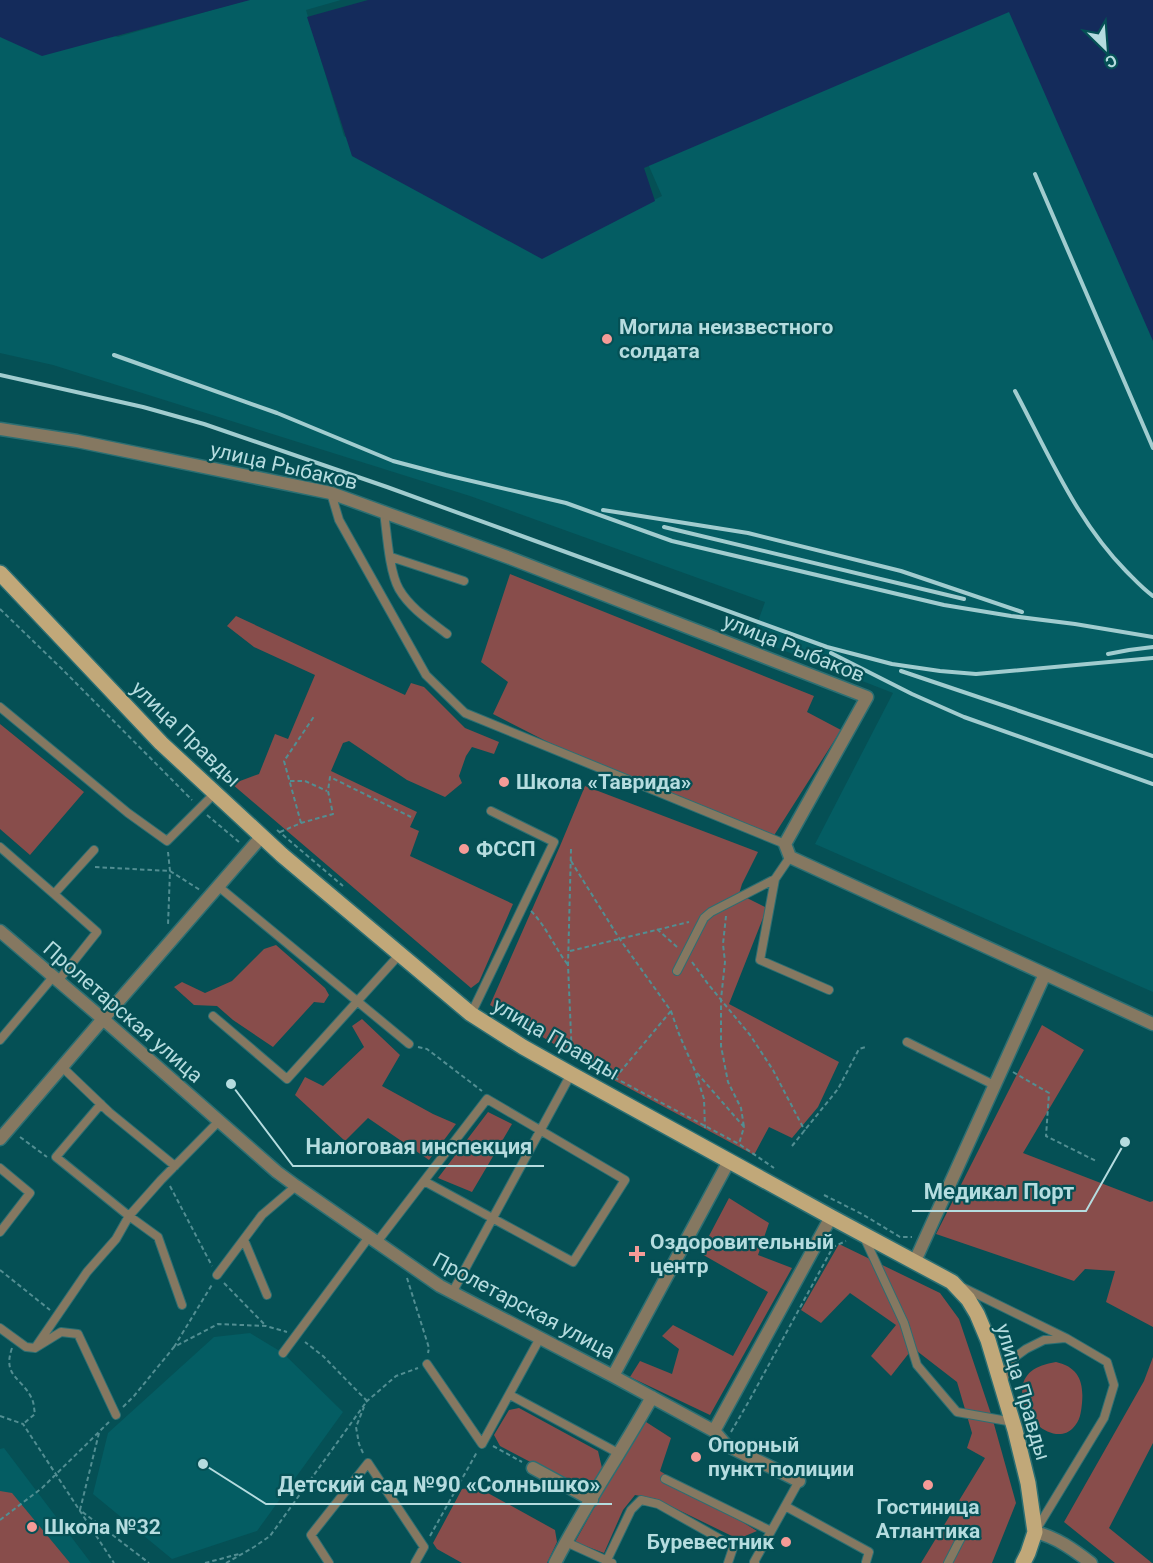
<svg xmlns="http://www.w3.org/2000/svg" width="1153" height="1563" font-family="Roboto,sans-serif">
  <rect width="100%" height="100%" fill="#055055"/>
  <!-- built -->
  <path fill="#045d63" d="M247 0H341L306 10 344 136 543 254 662 196 648 164 1011 7 1153 339V992L815 844 893 693 752 638 765 602 470 496 53 365 0 353V2L118 37Z
    M250 1333 283 1353 343 1412 257 1531 172 1559 93 1494 108 1433 214 1337Z
    M4 1448 91 1563H0V1449Z"/>
  <!-- green -->
  <path fill="#884d4b" d="M510 574 814 696 807 712 841 730 773 837 585 761 493 714 508 682 481 662Z
    M236 616 405 695 411 683 424 687 465 728 499 742 494 754 472 747 466 756 459 776 462 783 445 797 407 780 349 741 343 743 331 771 417 812 410 827 419 831 410 856 513 904 479 982 471 988 232 784 259 774 275 734 288 739 315 675 254 647 227 626Z
    M0 724 84 792 30 855 0 829Z
    M585 786 758 852 742 884 739 894 767 908 729 1004 839 1062 818 1107 792 1138 769 1127 754 1155 608 1077 490 1005 560 846Z
    M276 945 325 988 329 995 324 1003 314 1002 273 1047 233 1020 217 1006 194 1005 174 987 182 982 205 993 232 981 264 949Z
    M362 1019 400 1055 382 1086 433 1114 456 1124 429 1160 368 1118 345 1141 295 1095 305 1077 323 1086 364 1047 352 1026Z
    M1042 1025 1084 1050 1023 1153 1150 1202 1153 1201V1327L1106 1302 1115 1271 1085 1269 1074 1281 936 1234Z
    M488 1112 512 1124 472 1192 438 1178Z
    M729 1198 769 1223 758 1255 792 1268 710 1415 630 1377 640 1361 672 1374 679 1349 662 1336 673 1325 733 1356 768 1292 700 1253Z
    M839 1244 940 1293 959 1319 992 1417 1016 1503 992 1563H921L985 1458 967 1448 972 1433 957 1382 913 1348 891 1376 871 1356 896 1325 850 1293 821 1323 801 1310Z
    M1153 1357V1443L1109 1528 1152 1563H1115L1064 1522 1144 1381Z
    M1056 1362C1078 1367 1084 1381 1082 1403 1081 1413 1080 1421 1073 1428 1057 1445 1028 1423 1024 1405 1017 1377 1031 1366 1056 1362Z
    M519 1408 598 1451 602 1468 592 1487 580 1488 500 1446 494 1435 509 1410Z
    M643 1420 671 1438 660 1471 757 1531 738 1539 656 1499 635 1495 623 1510 604 1553 575 1542Z
    M477 1487 555 1530 557 1542 547 1563H462L437 1549 433 1543 462 1489Z
    M0 1491 12 1493 70 1563H0Z"/>
  <!-- water -->
  <path fill="#142b5b" d="M0 0H250L42 56 0 37Z
    M368 0H1153V341L1009 12 644 168 655 201 542 259 352 156 307 17Z"/>
  <g fill="none" stroke-linecap="round" stroke-linejoin="round">
    <defs>
      <path id="service" d="M331 493 339 520 426 675 465 713 785 844
        M384 512C387 534 389 571 399 589 410 608 430 621 447 634
        M391 557 464 581
        M0 707 128 813 167 841 215 793
        M0 847 54 894
        M775 879 760 960 829 990
        M219 887 409 1044
        M677 971 704 918 711 912 775 879 790 857
        M58 981 97 932 54 894 94 850
        M471 1014 554 842 491 811
        M213 1016 287 1079 400 954
        M0 1040 53 977
        M907 1042 994 1085
        M62 1067 109 1112 175 1166
        M101 1104 56 1157 129 1216 158 1237 182 1305
        M0 1168 30 1193 0 1232
        M864 1237 904 1323 917 1365 957 1412 1013 1422
        M244 1240 267 1295
        M377 1242 487 1099 625 1180 573 1262 424 1181
        M217 1275 262 1215 296 1186
        M964 1288 1066 1338 1107 1362 1114 1385 1104 1418 1036 1530
        M452 1293 571 1074
        M0 1328 26 1347 35 1348 61 1332 78 1334 116 1415
        M35 1348 87 1272 116 1239 129 1216 161 1180 219 1121
        M283 1353 369 1237
        M427 1364 482 1444 540 1338
        M1002 1383 1011 1360 1026 1349 1044 1340 1065 1338
        M510 1395 620 1454
        M665 1479 771 1531
        M785 1506 869 1552 866 1562
        M566 1542 612 1563
        M607 1560 631 1510 641 1500 658 1504 722 1540 733 1548 728 1563
        M329 1563 311 1535 368 1463 424 1547 415 1563
        M755 1563 754 1562 799 1481
        M948 1563 965 1530"/>
      <path id="minor" d="M0 429 77 441 331 493 510 558 867 697 785 844 790 857 1045 974 915 1261
        M0 931 103 1019 277 1172 296 1186 440 1286 613 1376 714 1431 726 1445 799 1481
        M1045 974 1153 1024
        M0 1139 103 1019 262 836
        M613 1376 729 1161
        M714 1431 831 1217
        M533 1468 592 1500
        M1035 1532C1056 1537 1074 1550 1091 1563
        M555 1563C584 1506 621 1453 652 1397"/>
      <path id="primary" d="M0 573 161 743 282 855 471 1014 523 1047 571 1074 831 1217 952 1282 968 1299 977 1314 988 1340 1015 1430 1028 1483 1035 1532 1028 1553 1023 1563"/>
    </defs>
    <!-- service casing -->
    <use href="#service" stroke="#2c6f73" stroke-width="10"/>
    <!-- minor casing -->
    <use href="#minor" stroke="#2c6f73" stroke-width="15"/>
    <!-- primary casing -->
    <use href="#primary" stroke="#2c6f73" stroke-width="18"/>
    <!-- path -->
    <path stroke="#528e92" stroke-width="2" stroke-dasharray="4.5 3" stroke-linecap="butt" d="M0 609 62 669 192 800
      M290 781H305L327 791
      M207 815 239 842
      M301 823 284 761 315 715
      M277 830 343 886
      M280 832 301 823 333 814 328 791 330 777 411 817
      M571 849 568 965 572 1058 574 1059
      M168 852 170 871 168 925
      M571 861 619 938 671 1011 679 1034 695 1071 704 1099 705 1128
      M95 867 170 871 200 890
      M531 911C546 926 555 948 568 965
      M726 916 723 944 725 962 721 999V1046L728 1082 741 1108 744 1127
      M657 929 677 947
      M570 951 689 922
      M692 962 708 984 750 1035 773 1070 805 1131
      M418 1047 427 1049 482 1091
      M587 1065 615 1078 739 1144 774 1168
      M1013 1072 1049 1093 1046 1136 1096 1161
      M697 1073 744 1127 739 1144
      M615 1078 671 1011
      M20 1137 47 1157
      M792 1146 838 1089 859 1049 866 1047
      M170 1186 212 1266
      M824 1195 862 1214 900 1237H912
      M0 1270 50 1310
      M407 1278 429 1348 428 1353
      M224 1283 266 1326
      M174 1347 213 1283
      M12 1348C2 1377 22 1377 32 1399 34 1403 34 1409 35 1414L23 1424
      M366 1402 396 1376 418 1368
      M123 1407 134 1396 174 1347 218 1324 266 1326 287 1332
      M0 1416 23 1424 114 1563
      M731 1432 749 1401 833 1247 846 1241
      M99 1433 80 1510 149 1563
      M493 1446 522 1462
      M363 1453 359 1444 356 1427 364 1407
      M0 1520 42 1488 109 1422
      M430 1536 477 1452
      M205 1563 239 1554
      M226 1563 254 1547 270 1536 367 1401 323 1356 305 1342"/>
    <!-- service -->
    <use href="#service" stroke="#857861" stroke-width="8"/>
    <!-- minor -->
    <use href="#minor" stroke="#857861" stroke-width="12"/>
    <!-- primary -->
    <use href="#primary" stroke="#c1a879" stroke-width="15"/>
    <!-- rail -->
    <path stroke="#a1cccf" stroke-width="4" d="M1035 174 1153 448
      M114 355 277 413 393 461 446 475 566 503 672 541 944 605 1011 616 1075 624 1153 637
      M0 375 143 407 204 424 387 487 827 647 892 664 940 671 976 674 1153 658
      M1015 391C1048 453 1076 520 1126 571 1135 580 1143 589 1153 596
      M603 510 748 533 901 571 1022 612
      M664 527 964 599
      M831 653 912 694 964 717 1153 784
      M1108 654 1129 650 1153 647
      M901 671 1153 756"/>
  </g>
  <!-- markers -->
  <g fill="#f59b97" stroke="#055055" stroke-width="2">
    <circle cx="607" cy="339" r="6"/>
    <circle cx="504" cy="782" r="6"/>
    <circle cx="464" cy="849" r="6"/>
    <path d="M634 1245h6v6h6v6h-6v6h-6v-6h-6v-6h6z"/>
    <circle cx="696" cy="1457" r="6"/>
    <circle cx="928" cy="1485" r="6"/>
    <circle cx="32" cy="1527" r="6"/>
    <circle cx="786" cy="1542" r="6"/>
  </g>
  <g text-anchor="middle" dominant-baseline="central" stroke-width="4.5" stroke-linejoin="round" paint-order="stroke">
    <!-- poi labels -->
    <g font-size="21" font-weight="bold" fill="#b5dcdf" stroke="#055055" text-anchor="start">
      <text x="619" y="327">Могила неизвестного<tspan x="619" dy="24">солдата</tspan></text>
      <text x="516" y="782">Школа «Таврида»</text>
      <text x="476" y="849">ФССП</text>
      <text x="650" y="1242">Оздоровительный<tspan x="650" dy="24">центр</tspan></text>
      <text x="708" y="1445">Опорный<tspan x="708" dy="24">пункт полиции</tspan></text>
      <text x="928" y="1507" text-anchor="middle">Гостиница<tspan x="928" dy="24">Атлантика</tspan></text>
      <text x="44" y="1527">Школа №32</text>
      <text x="774" y="1542" text-anchor="end">Буревестник</text>
    </g>
    <!-- street labels -->
    <g font-size="21" fill="#b5dcdf" stroke="#055055">
      <text transform="translate(284 466) rotate(13)">улица Рыбаков</text>
      <text transform="translate(794 648) rotate(22)">улица Рыбаков</text>
      <text transform="translate(186 734) rotate(44)">улица Правды</text>
      <text transform="translate(123 1012) rotate(41)">Пролетарская улица</text>
      <text transform="translate(556 1039) rotate(30)">улица Правды</text>
      <text transform="translate(524 1306) rotate(28)">Пролетарская улица</text>
      <text transform="translate(1023 1392) rotate(73)">улица Правды</text>
    </g>
  </g>
  <!-- callouts -->
  <path fill="none" stroke="#b5dcdf" stroke-width="2" d="M231 1084L293 1166H544M1125 1142L1086 1211H912M203 1464L266 1504H612"/>
  <g fill="#b5dcdf" stroke="#055055" stroke-width="2">
    <circle cx="231" cy="1084" r="6"/>
    <circle cx="1125" cy="1142" r="6"/>
    <circle cx="203" cy="1464" r="6"/>
  </g>
  <g font-size="22" text-anchor="middle" font-weight="bold" fill="#b5dcdf" stroke="#055055" stroke-width="4.5" stroke-linejoin="round" paint-order="stroke">
    <text x="419" y="1154">Налоговая инспекция</text>
    <text x="999" y="1199">Медикал Порт</text>
    <text x="439" y="1492">Детский сад №90 «Солнышко»</text>
  </g>
  <!-- north arrow -->
  <g transform="translate(1105 48) rotate(155)" stroke="#055055" stroke-width="4.5" paint-order="stroke">
  <path d="M0-4.5L10 22L0 15L-10 22Z" fill="#b5dcdf"/>
  <text y="-9" font-size="16" font-weight="bold" text-anchor="middle" fill="#b5dcdf">С</text>
  </g>
</svg>
